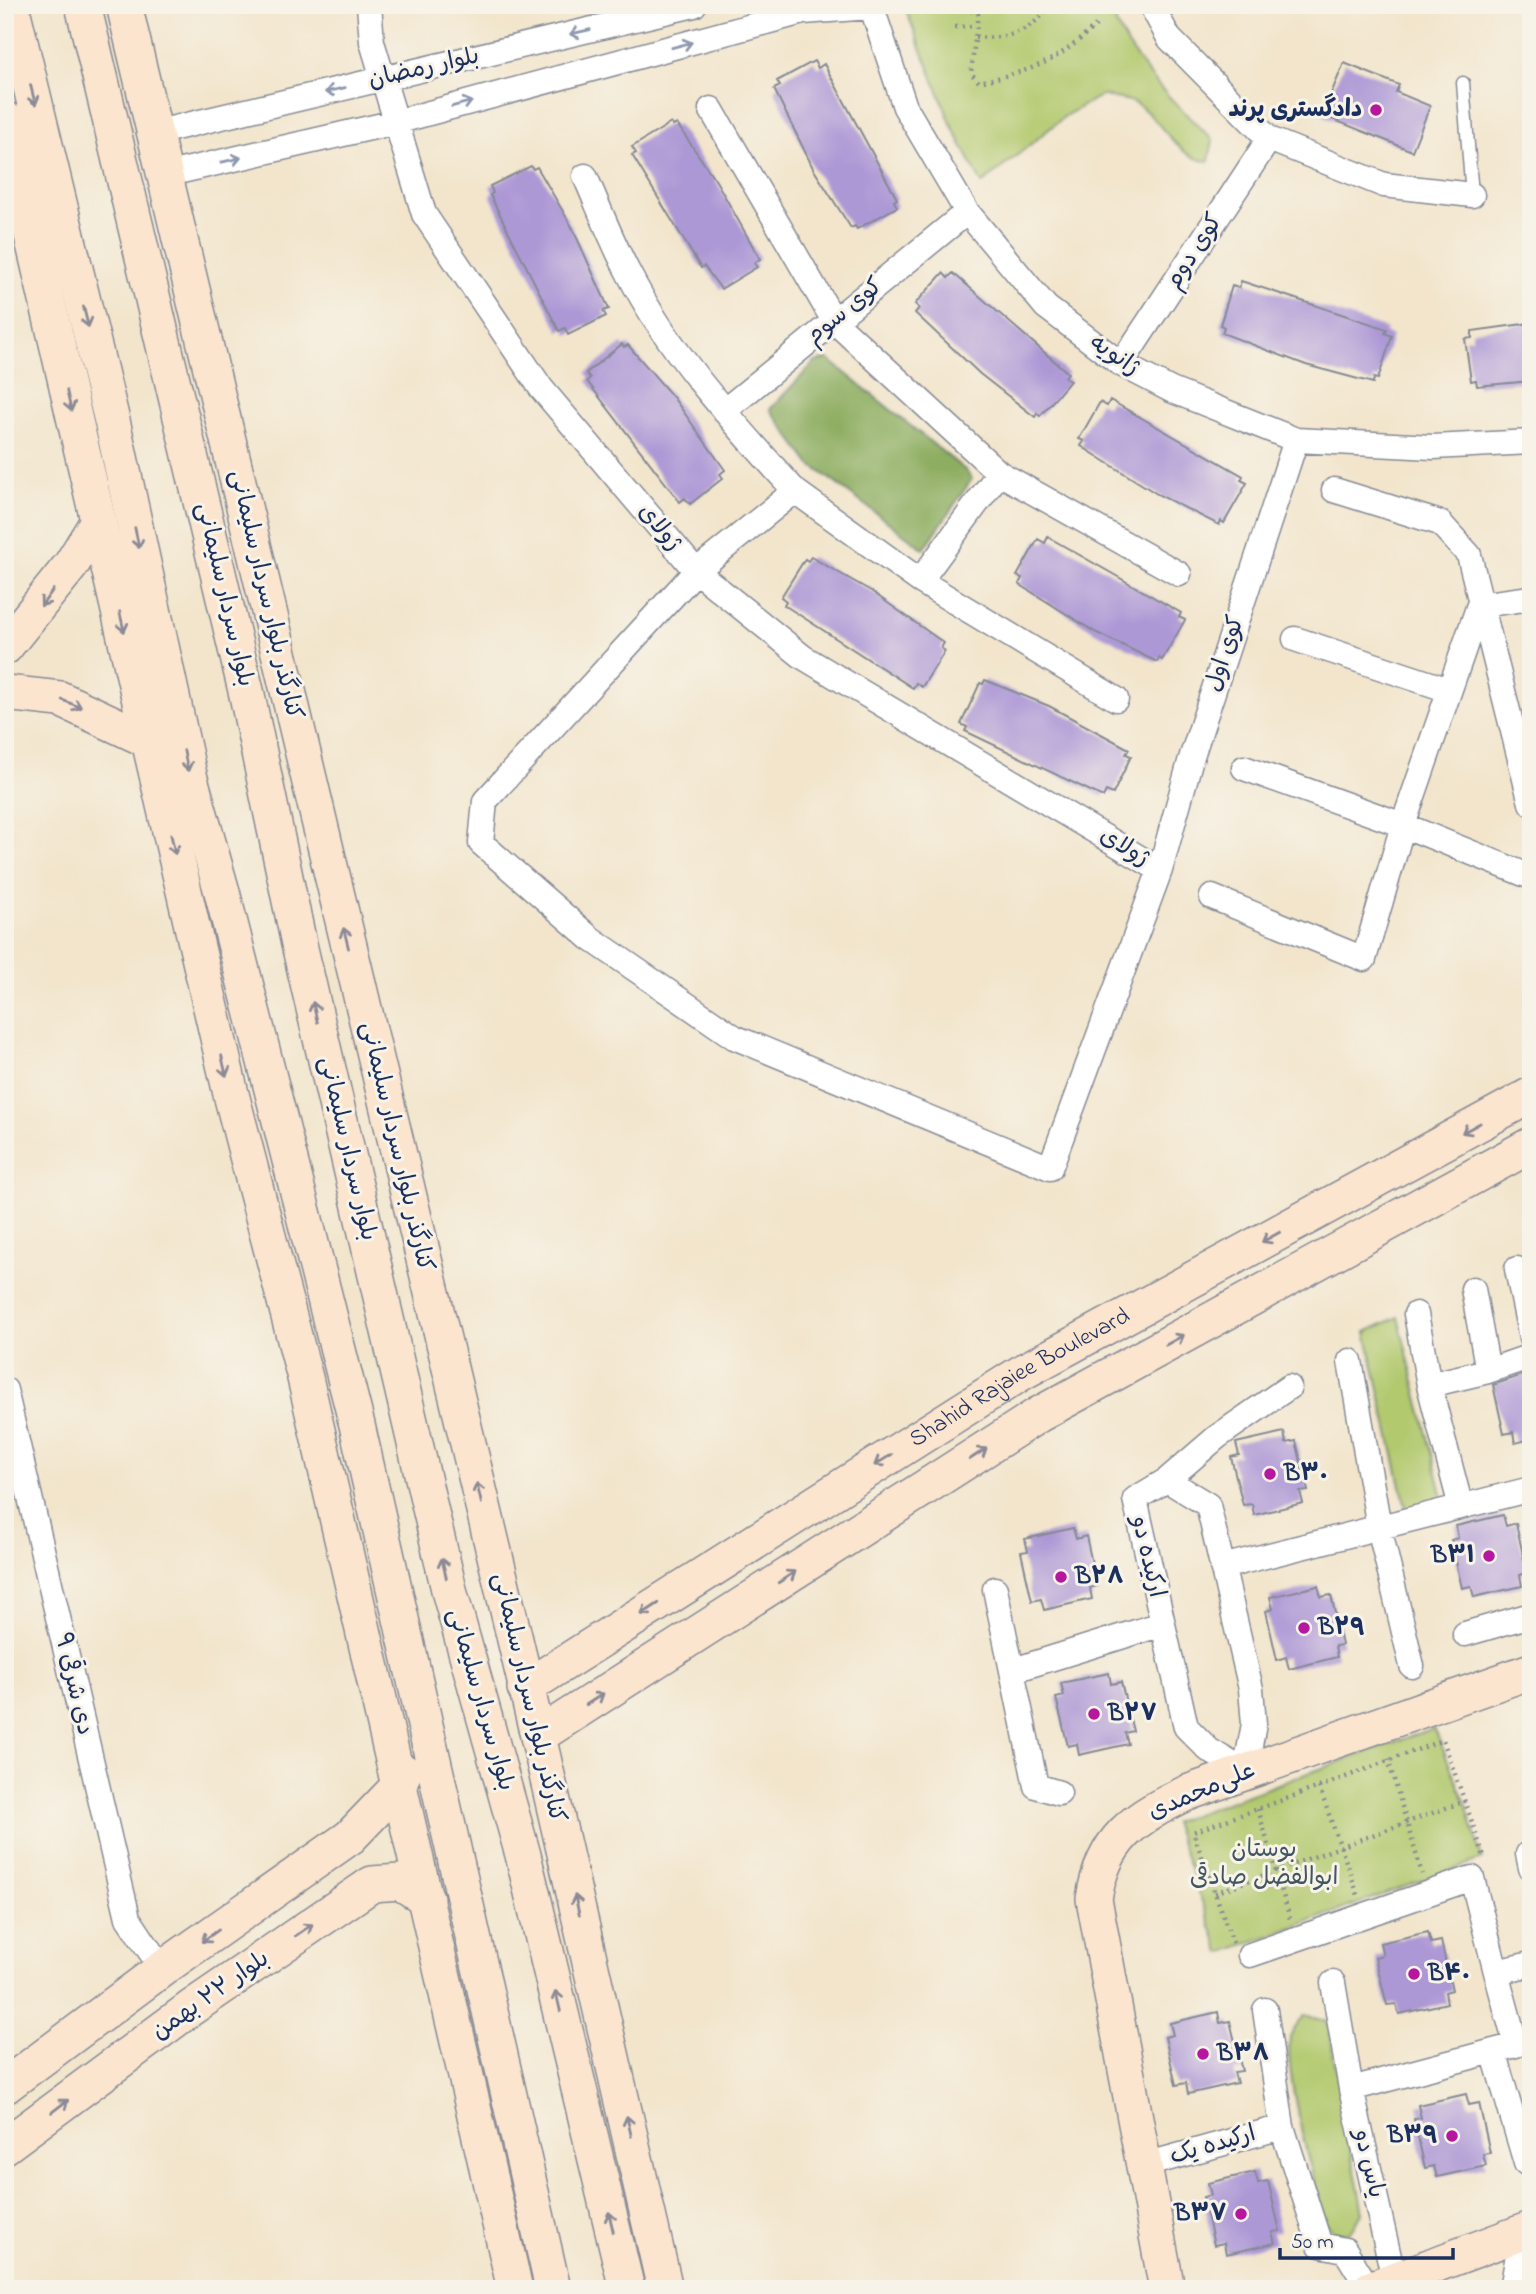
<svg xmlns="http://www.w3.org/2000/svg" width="1536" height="2294" font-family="'Indie Flower','Playpen Sans Arabic',sans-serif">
  <rect width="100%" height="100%" fill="#f7f3e8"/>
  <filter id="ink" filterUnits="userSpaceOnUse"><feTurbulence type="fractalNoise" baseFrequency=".0143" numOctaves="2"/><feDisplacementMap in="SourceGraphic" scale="14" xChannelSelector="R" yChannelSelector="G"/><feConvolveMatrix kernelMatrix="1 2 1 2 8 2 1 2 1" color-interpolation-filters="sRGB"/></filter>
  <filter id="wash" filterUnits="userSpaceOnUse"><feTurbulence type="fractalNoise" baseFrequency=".00686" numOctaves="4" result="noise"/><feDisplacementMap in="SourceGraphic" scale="28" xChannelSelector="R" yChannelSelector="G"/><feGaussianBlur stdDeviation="1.57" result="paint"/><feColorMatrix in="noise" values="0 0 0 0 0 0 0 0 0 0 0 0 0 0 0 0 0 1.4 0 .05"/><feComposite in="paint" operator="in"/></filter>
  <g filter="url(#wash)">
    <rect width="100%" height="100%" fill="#f2e5cc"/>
    <!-- green -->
    <path fill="#b2c96e" stroke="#667c66" stroke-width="2" d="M904 5H1108C1130 62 1170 99 1213 140L1209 161C1178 161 1162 120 1138 105 1126 97 1115 100 1102 95L1065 116 982 184 952 126Z
      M1398 1317 1443 1498 1407 1512 1366 1332Z
      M1434 1728 1465 1801 1482 1859 1221 1953 1173 1822Z
      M1305 2015 1327 2022 1363 2213 1349 2232 1335 2233 1325 2222C1314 2179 1284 2078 1290 2038 1292 2030 1300 2022 1305 2015Z"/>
    <!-- forest -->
    <path fill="#8dad61" stroke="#546e60" stroke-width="2" d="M828 359 965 470 972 479 924 549 810 464 770 409 815 362Z"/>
    <g id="blocks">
      <!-- building -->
      <path fill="#ad98d6" d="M814 61 818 68 824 64 897 199 894 201 897 207 857 229 855 226 851 228 814 170 774 89 780 86 777 81Z
        M1344 63 1399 85 1396 92 1430 106 1412 151 1322 115Z
        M671 123 673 126 677 124 716 181 760 259 754 263 757 267 721 289 704 266 701 268 632 155 636 153 632 147Z
        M531 166 533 169 537 167 572 227 609 309 603 311 606 316 568 335 565 328 559 331 490 195 493 193 490 186Z
        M943 273 948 278 953 273 1068 373 1065 377 1070 381 1040 416 1037 413 1035 417 980 374 915 313 919 308 915 304Z
        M1241 281 1387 329 1385 333 1392 336 1378 379 1374 378 1373 383 1306 365 1222 333 1224 327 1220 325 1232 286 1239 288Z
        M1531 323V381L1477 386 1476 380 1471 381 1465 339 1472 338V331Z
        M622 344 624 347 628 345 673 397 725 470 720 474 723 478 690 504 685 498 680 502 587 381 590 378 586 373Z
        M1110 400 1243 476 1241 480 1247 483 1224 523 1221 521 1219 525 1157 494 1081 446 1084 441 1079 439 1100 402 1107 406Z
        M1048 537 1181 613 1179 617 1185 620 1162 660 1159 658 1157 662 1095 632 1019 584 1022 578 1017 576 1038 539 1045 543Z
        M811 557 871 591 944 643 941 648 945 651 922 687 916 683 913 688 784 605 786 601 781 597 805 559 808 561Z
        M985 680 1049 706 1129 749 1126 754 1131 756 1113 794 1106 791 1103 797 965 731 967 727 961 724 980 683 983 684Z
        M1531 1372V1439L1515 1443 1513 1432 1504 1434 1493 1385Z
        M1284 1432 1286 1443 1296 1441 1308 1491 1300 1492 1303 1503 1254 1515 1252 1504 1243 1505 1231 1457 1239 1455 1236 1443Z
        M1503 1515 1506 1526 1516 1523 1527 1573 1520 1575 1522 1586 1474 1597 1471 1586 1462 1588 1451 1540 1458 1538 1456 1526Z
        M1073 1528 1076 1539 1086 1536 1097 1586 1090 1588 1092 1599 1044 1610 1041 1599 1032 1601 1021 1552 1028 1551 1025 1539Z
        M1318 1586 1321 1597 1331 1595 1342 1645 1335 1646 1337 1657 1289 1669 1286 1657 1277 1660 1266 1611 1273 1609 1270 1597Z
        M1109 1673 1111 1684 1121 1682 1133 1731 1125 1733 1128 1744 1079 1755 1077 1744 1068 1746 1056 1698 1064 1696 1061 1683Z
        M1428 1932 1431 1943 1441 1941 1452 1990 1445 1992 1447 2003 1399 2014 1396 2004 1387 2005 1375 1957 1383 1955 1380 1943Z
        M1218 2012 1220 2023 1230 2021 1242 2071 1234 2072 1237 2083 1188 2094 1186 2083 1176 2085 1165 2037 1173 2035 1170 2023Z
        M1466 2094 1469 2105 1479 2103 1490 2153 1483 2154 1486 2166 1437 2177 1434 2166 1425 2168 1414 2119 1421 2118 1418 2105Z
        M1255 2172 1258 2183 1268 2181 1280 2231 1272 2232 1275 2243 1226 2254 1224 2243 1214 2245 1203 2197 1211 2195 1208 2183Z"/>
    </g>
  </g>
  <g filter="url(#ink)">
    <use href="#blocks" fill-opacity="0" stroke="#868a95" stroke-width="2"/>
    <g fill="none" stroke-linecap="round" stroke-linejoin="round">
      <defs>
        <path id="lane" d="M1463 83 1472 195"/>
        <path id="street" d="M369 5 372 42 424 214 541 388 696 571 803 657 1160 870
          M871 5 905 107 967 212 1046 307 1121 364 1171 390 1296 440 1433 447 1531 442
          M1151 5 1169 38 1269 139 1384 185 1472 195
          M711 109 834 321 999 473 1179 574
          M154 133 694 5
          M164 175 396 122 803 12 871 7
          M585 176C599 208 612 242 629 274 670 354 735 424 795 491L696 571 485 801 481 843 590 938 734 1037 1050 1168 1160 870 1190 762 1296 440
          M1121 364 1269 139
          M724 411 967 212
          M1334 490 1440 523 1469 555 1531 803
          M795 491 920 581 1116 699
          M920 581 999 473
          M1295 639 1449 690
          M1244 768 1403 825 1531 877
          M1212 897 1364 959 1403 825 1479 605 1531 598
          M1517 1269 1531 1338
          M1473 1289 1488 1371
          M1416 1314 1429 1385 1461 1507
          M1350 1361 1379 1527 1412 1666
          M1429 1385 1488 1371 1531 1356
          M5 1390 128 1918 162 1969
          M1167 1480 1208 1505 1251 1689 1254 1724 1245 1772 1209 1750 1186 1727 1135 1499Z
          M1167 1480 1217 1437 1289 1387
          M1222 1567 1531 1489
          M995 1589 1036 1786 1059 1793
          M1465 1634 1531 1615
          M1014 1670 1162 1624
          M1528 1854 1531 1868
          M1250 1955 1472 1878 1496 1972 1531 1964
          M1333 1983 1351 2089 1394 2279
          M1265 2010 1282 2127 1320 2245 1345 2250 1369 2289
          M1493 2051 1526 2163 1531 2161
          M1351 2089 1516 2045 1496 1972
          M1145 2165 1282 2127
          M1512 2289 1522 2232"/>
        <g id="secondary">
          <path d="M11 5 113 425 189 775 222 892 357 1425 553 2289"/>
          <path d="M83 5 247 695 299 944 450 1594 523 1855 627 2289"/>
          <path d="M124 5 538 1736 665 2289"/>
          <path d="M5 119 231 1094 305 1378 515 2289"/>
          <path d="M5 647 71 565 98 521"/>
          <path d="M5 693 60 699 150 741"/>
          <path id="s1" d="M525 1688 1021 1373 1531 1095"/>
          <path d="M538 1736 1038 1415 1531 1145"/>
          <path d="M5 2086 162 1969 350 1837 397 1788 404 1772"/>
          <path d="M5 2146 191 2008 372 1884 400 1882 426 1898"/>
          <path d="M1167 2289 1094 1899C1103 1838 1135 1818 1187 1793L1531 1671"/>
          <path d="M1370 2289 1531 2229"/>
        </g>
      </defs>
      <!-- lane casing -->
      <use href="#lane" stroke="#868a95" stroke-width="15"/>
      <!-- street casing -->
      <use href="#street" stroke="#868a95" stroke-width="27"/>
      <!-- secondary casing -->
      <use href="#secondary" stroke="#868a95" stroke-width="38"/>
      <!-- path -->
      <path stroke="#868a95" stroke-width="4.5" stroke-dasharray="2 5" stroke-linecap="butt" d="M958 5 978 14 971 73 979 82C1033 70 1055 64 1096 25
        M1011 5 1013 9 1018 5
        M955 27 976 26
        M975 37C1008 40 1030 32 1051 5
        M1388 1759 1422 1874
        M1319 1787 1443 1740 1485 1859
        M1258 1809 1290 1919
        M1215 1893 1465 1801
        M1233 1943 1193 1832 1319 1787 1358 1895"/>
      <!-- lane -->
      <use href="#lane" stroke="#fff" stroke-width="12"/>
      <!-- street -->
      <use href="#street" stroke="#fff" stroke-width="24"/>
      <!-- secondary -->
      <use href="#secondary" stroke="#fbe5cf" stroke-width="35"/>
    </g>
    <!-- one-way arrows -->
    <defs><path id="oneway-shaft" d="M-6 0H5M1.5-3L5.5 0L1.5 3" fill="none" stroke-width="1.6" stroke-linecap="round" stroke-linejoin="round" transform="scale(1.75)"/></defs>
    <g stroke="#8d97ae">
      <use href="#oneway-shaft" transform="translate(580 32) rotate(167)"/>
      <use href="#oneway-shaft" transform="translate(682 45) rotate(-15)"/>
      <use href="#oneway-shaft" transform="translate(335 90) rotate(167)"/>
      <use href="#oneway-shaft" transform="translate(462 104) rotate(-15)"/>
      <use href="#oneway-shaft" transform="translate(231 160) rotate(-13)"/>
    </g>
    <g stroke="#8b8a96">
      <use href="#oneway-shaft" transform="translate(33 95) rotate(76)"/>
      <use href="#oneway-shaft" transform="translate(86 317) rotate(76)"/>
      <use href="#oneway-shaft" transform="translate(69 401) rotate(77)"/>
      <use href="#oneway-shaft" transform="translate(137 538) rotate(78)"/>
      <use href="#oneway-shaft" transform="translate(47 598) rotate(126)"/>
      <use href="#oneway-shaft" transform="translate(122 622) rotate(77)"/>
      <use href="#oneway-shaft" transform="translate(72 704) rotate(22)"/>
      <use href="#oneway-shaft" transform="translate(186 761) rotate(78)"/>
      <use href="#oneway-shaft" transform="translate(173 844) rotate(78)"/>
      <use href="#oneway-shaft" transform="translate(346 938) rotate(-104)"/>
      <use href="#oneway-shaft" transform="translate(315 1012) rotate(-103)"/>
      <use href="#oneway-shaft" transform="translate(224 1066) rotate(77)"/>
      <use href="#oneway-shaft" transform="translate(1471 1128) rotate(151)"/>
      <use href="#oneway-shaft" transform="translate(1271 1237) rotate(151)"/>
      <use href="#oneway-shaft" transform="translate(1175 1340) rotate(-29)"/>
      <use href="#oneway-shaft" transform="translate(978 1454) rotate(-33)"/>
      <use href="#oneway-shaft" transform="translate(883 1460) rotate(148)"/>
      <use href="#oneway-shaft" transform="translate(479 1493) rotate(-103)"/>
      <use href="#oneway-shaft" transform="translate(444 1568) rotate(-103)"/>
      <use href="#oneway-shaft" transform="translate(787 1577) rotate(-33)"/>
      <use href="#oneway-shaft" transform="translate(650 1609) rotate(147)"/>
      <use href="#oneway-shaft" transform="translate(595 1699) rotate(-33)"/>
      <use href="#oneway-shaft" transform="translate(577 1905) rotate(-103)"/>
      <use href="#oneway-shaft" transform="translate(304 1930) rotate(-34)"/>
      <use href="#oneway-shaft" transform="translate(210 1936) rotate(145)"/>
      <use href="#oneway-shaft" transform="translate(558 2001) rotate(-103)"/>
      <use href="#oneway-shaft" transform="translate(60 2106) rotate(-37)"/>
      <use href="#oneway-shaft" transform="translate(629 2126) rotate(-103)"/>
      <use href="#oneway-shaft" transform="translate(611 2222) rotate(-103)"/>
    </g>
  </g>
  <!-- markers -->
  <g fill="#b5179e" stroke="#f7f3e8" stroke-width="2.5">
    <circle cx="1376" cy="110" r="7"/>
    <circle cx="1270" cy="1474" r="7"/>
    <circle cx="1489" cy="1556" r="7"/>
    <circle cx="1061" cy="1577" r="7"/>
    <circle cx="1304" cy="1628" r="7"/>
    <circle cx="1094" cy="1714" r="7"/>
    <circle cx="1414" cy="1974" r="7"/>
    <circle cx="1203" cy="2054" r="7"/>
    <circle cx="1452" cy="2136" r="7"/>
    <circle cx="1241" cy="2214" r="7"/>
  </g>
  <g text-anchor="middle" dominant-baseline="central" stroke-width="6" stroke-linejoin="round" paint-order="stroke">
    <!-- street labels -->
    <g font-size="24" fill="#1b2f5e" stroke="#f7f3e8">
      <text transform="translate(424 69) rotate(-13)">بلوار رمضان</text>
      <text transform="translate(1195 252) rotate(-57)">کوی دوم</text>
      <text transform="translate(845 312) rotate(-39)">کوی سوم</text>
      <text transform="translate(1114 356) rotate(34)">ژانویه</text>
      <text transform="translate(659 528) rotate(50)">ژولای</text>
      <text transform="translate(224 595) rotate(77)">بلوار سردار سلیمانی</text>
      <text transform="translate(265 595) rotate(77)">کنارگذر بلوار سردار سلیمانی</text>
      <text transform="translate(1226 654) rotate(-72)">کوی اول</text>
      <text transform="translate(1124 848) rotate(31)">ژولای</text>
      <text transform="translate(396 1147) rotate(77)">کنارگذر بلوار سردار سلیمانی</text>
      <text transform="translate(347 1149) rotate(77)">بلوار سردار سلیمانی</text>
      <text stroke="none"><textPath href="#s1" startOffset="584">Shahid Rajaiee Boulevard</textPath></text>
      <text transform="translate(1147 1557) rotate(77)">ارکیده دو</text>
      <text transform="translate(73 1684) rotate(77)">۹ دی شرقی</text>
      <text transform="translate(528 1698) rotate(77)">کنارگذر بلوار سردار سلیمانی</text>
      <text transform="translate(480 1700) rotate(74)">بلوار سردار سلیمانی</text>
      <text transform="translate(1202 1792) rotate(-23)">علی‌محمدی</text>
      <text transform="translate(211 1996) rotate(-35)">بلوار ۲۲ بهمن</text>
      <text transform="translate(1213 2146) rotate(-16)">ارکیده یک</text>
      <text transform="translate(1368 2164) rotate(77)">یاس دو</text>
    </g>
    <!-- poi labels -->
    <g font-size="24" font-weight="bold" fill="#1b2f5e" stroke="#f7f3e8" text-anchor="start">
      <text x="1362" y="110" text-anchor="end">دادگستری پرند</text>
      <text x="1284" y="1474">B۳۰</text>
      <text x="1475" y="1556" text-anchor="end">B۳۱</text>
      <text x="1075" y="1577">B۲۸</text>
      <text x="1318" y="1628">B۲۹</text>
      <text x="1108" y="1714">B۲۷</text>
      <text x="1428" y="1974">B۴۰</text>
      <text x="1217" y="2054">B۳۸</text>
      <text x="1438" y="2136" text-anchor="end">B۳۹</text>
      <text x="1227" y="2214" text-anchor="end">B۳۷</text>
    </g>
    <!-- park labels -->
    <g font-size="24" fill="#415662" stroke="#f7f3e8">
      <text x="1264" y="1850">بوستان<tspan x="1264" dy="28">ابوالفضل صادقی</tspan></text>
    </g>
  </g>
  <!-- margin -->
  <rect width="1536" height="2294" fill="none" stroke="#f7f3e8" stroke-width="28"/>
  <!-- scale -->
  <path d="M1280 2248v10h173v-10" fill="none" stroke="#1b2f5e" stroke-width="3.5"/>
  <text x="1291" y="2248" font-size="21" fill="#1b2f5e" stroke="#f7f3e8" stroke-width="5" paint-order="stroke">50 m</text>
</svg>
